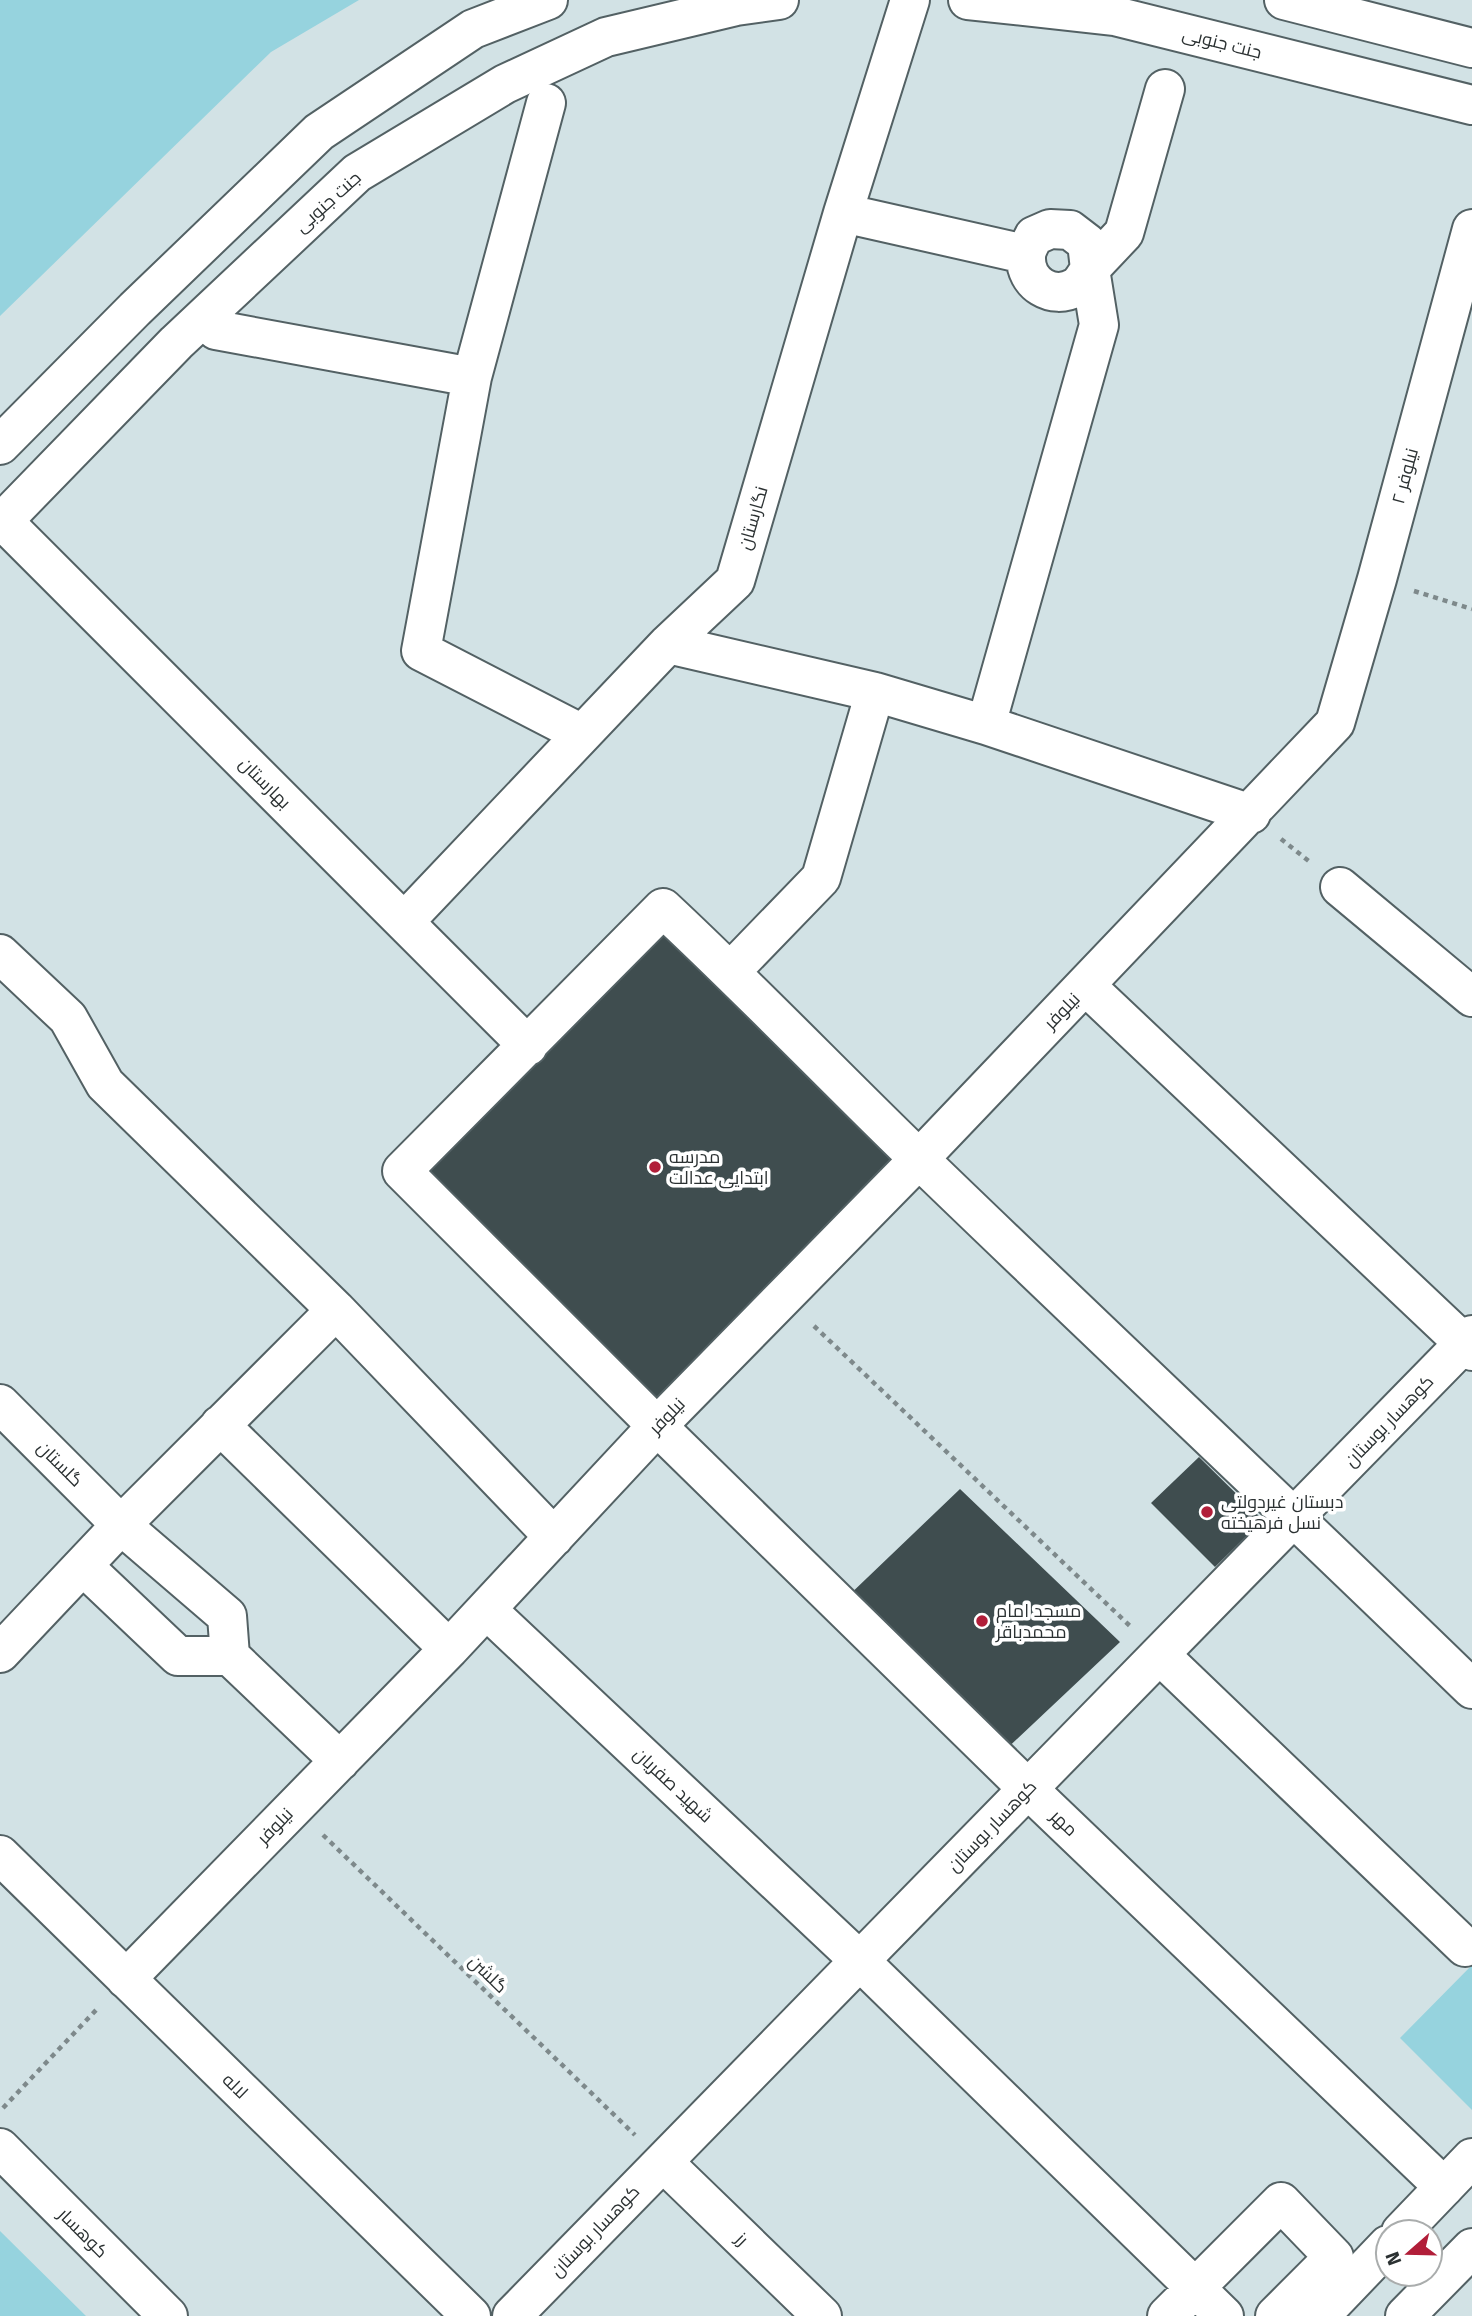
<svg xmlns="http://www.w3.org/2000/svg" width="1472" height="2316" font-family="'Fira Sans',Cairo,sans-serif">
  <rect width="100%" height="100%" fill="#d2e2e5"/>
  <!-- green -->
  <path fill="#96d3de" d="M0 0H359L271 52 0 316Z
    M1472 1965V2110L1400 2038Z
    M0 2231 86 2316H0Z"/>
  <!-- building -->
  <path fill="#3f4d4f" d="M664 924 893 1159 653 1403 417 1174Z
    M1199 1457 1263 1520 1215 1567 1151 1503Z
    M960 1489 1120 1642 1001 1754 844 1600Z"/>
  <g fill="none" stroke-linecap="round" stroke-linejoin="round">
    <defs>
      <path id="minor" d="M546 103 472 377 421 651 582 734
        M843 213 1025 254
        M1050 229 1070 230 1087 243 1090 269C1086 275 1082 283 1076 287 1052 301 1025 283 1026 257 1026 250 1031 242 1034 236Z
        M216 330 472 377
        M3 521 528 1046
        M668 644 875 692 986 725 1251 814
        M986 725 1099 325 1090 269 1124 233 1165 89
        M1340 887 1472 997
        M404 922 668 644 735 581 843 213 910 0
        M0 954 68 1018 105 1084 336 1310 554 1537
        M731 971 821 878 875 692
        M1086 986 1472 1351
        M0 1404 121 1525 227 1616 230 1656 340 1761
        M220 1425 449 1649
        M83 1566 178 1656H230
        M487 1610 860 1961 1224 2316
        M0 1653 121 1525 336 1310
        M1160 1655 1465 1947
        M0 1855 471 2316
        M126 1979 449 1649 657 1426 919 1159 1335 723 1377 579 1472 229
        M663 2162 822 2316
        M1444 2187 1028 1789 657 1426 402 1171 663 908C751 990 834 1077 921 1161 1104 1338 1290 1512 1472 1689
        M512 2316 1472 1335
        M1167 2316 1281 2202 1334 2257 1275 2316"/>
      <path id="major" d="M968 0 1115 16 1472 105
        M1284 0 1472 48
        M0 445 135 309 319 132 473 29 548 0
        M0 524 176 343 357 173 505 84 606 37 736 6 779 0
        M0 2148 168 2316
        M1401 2232 1472 2158
        M1320 2316 1388 2245
        M1405 2316 1472 2248"/>
    </defs>
    <!-- minor casing -->
    <use href="#minor" stroke="#536164" stroke-width="42"/>
    <!-- major casing -->
    <use href="#major" stroke="#536164" stroke-width="42"/>
    <!-- path -->
    <path stroke="#7e898b" stroke-width="4.5" stroke-dasharray="5 5" stroke-linecap="butt" d="M1414 591 1472 609
      M1281 839 1310 862
      M814 1326 1130 1626
      M323 1835 635 2135
      M3 2108 98 2008"/>
    <!-- minor -->
    <use href="#minor" stroke="#fff" stroke-width="38"/>
    <!-- major -->
    <use href="#major" stroke="#fff" stroke-width="38"/>
  </g>
  <!-- markers -->
  <g fill="#b11e39" stroke="#fff" stroke-width="2.5">
    <circle cx="655" cy="1167" r="7"/>
    <circle cx="1207" cy="1512" r="7"/>
    <circle cx="982" cy="1621" r="7"/>
  </g>
  <g text-anchor="middle" dominant-baseline="central" stroke-width="7" stroke-linejoin="round" paint-order="stroke">
    <!-- street labels -->
    <g font-size="18" fill="#2b3132" stroke="#fff">
      <text transform="translate(1222 43) rotate(14)">جنت جنوبی</text>
      <text transform="translate(328 202) rotate(-42)">جنت جنوبی</text>
      <text transform="translate(1405 476) rotate(-75)">نیلوفر ۲</text>
      <text transform="translate(753 518) rotate(-74)">نگارستان</text>
      <text transform="translate(265 783) rotate(45)">بهارستان</text>
      <text transform="translate(1062 1011) rotate(-46)">نیلوفر</text>
      <text transform="translate(667 1416) rotate(-46)">نیلوفر</text>
      <text transform="translate(1389 1421) rotate(-46)">کوهسار بوستان</text>
      <text transform="translate(60 1464) rotate(45)">گلستان</text>
      <text transform="translate(673 1785) rotate(43)">شهید صفریان</text>
      <text transform="translate(1064 1823) rotate(44)">مهر</text>
      <text transform="translate(275 1826) rotate(-46)">نیلوفر</text>
      <text transform="translate(992 1826) rotate(-46)">کوهسار بوستان</text>
      <text transform="translate(488 1974) rotate(44)">گلشن</text>
      <text transform="translate(235 2086) rotate(44)">لاله</text>
      <text transform="translate(595 2231) rotate(-46)">کوهسار بوستان</text>
      <text transform="translate(83 2233) rotate(45)">کوهسار</text>
      <text transform="translate(742 2239) rotate(44)">رز</text>
    </g>
    <!-- poi labels -->
    <g font-size="18" fill="#2b3132" stroke="#fff" text-anchor="start">
      <text x="669" y="1157">مدرسه<tspan x="669" dy="21">ابتدایی عدالت</tspan></text>
      <text x="1221" y="1502">دبستان غیردولتی<tspan x="1221" dy="21">نسل فرهیخته</tspan></text>
      <text x="996" y="1611">مسجد امام<tspan x="996" dy="21">محمدباقر</tspan></text>
    </g>
  </g>
  <!-- north arrow -->
  <g transform="translate(1409 2253) rotate(250)"><circle r="33" fill="#ffffff" stroke="#aaadad" stroke-width="2"/>
  <path d="M0-5L12 26L0 18L-12 26Z" fill="#b11e39"/>
  <text y="-10" font-size="19" font-weight="bold" text-anchor="middle" fill="#2b3132">N</text>
  </g>
</svg>
